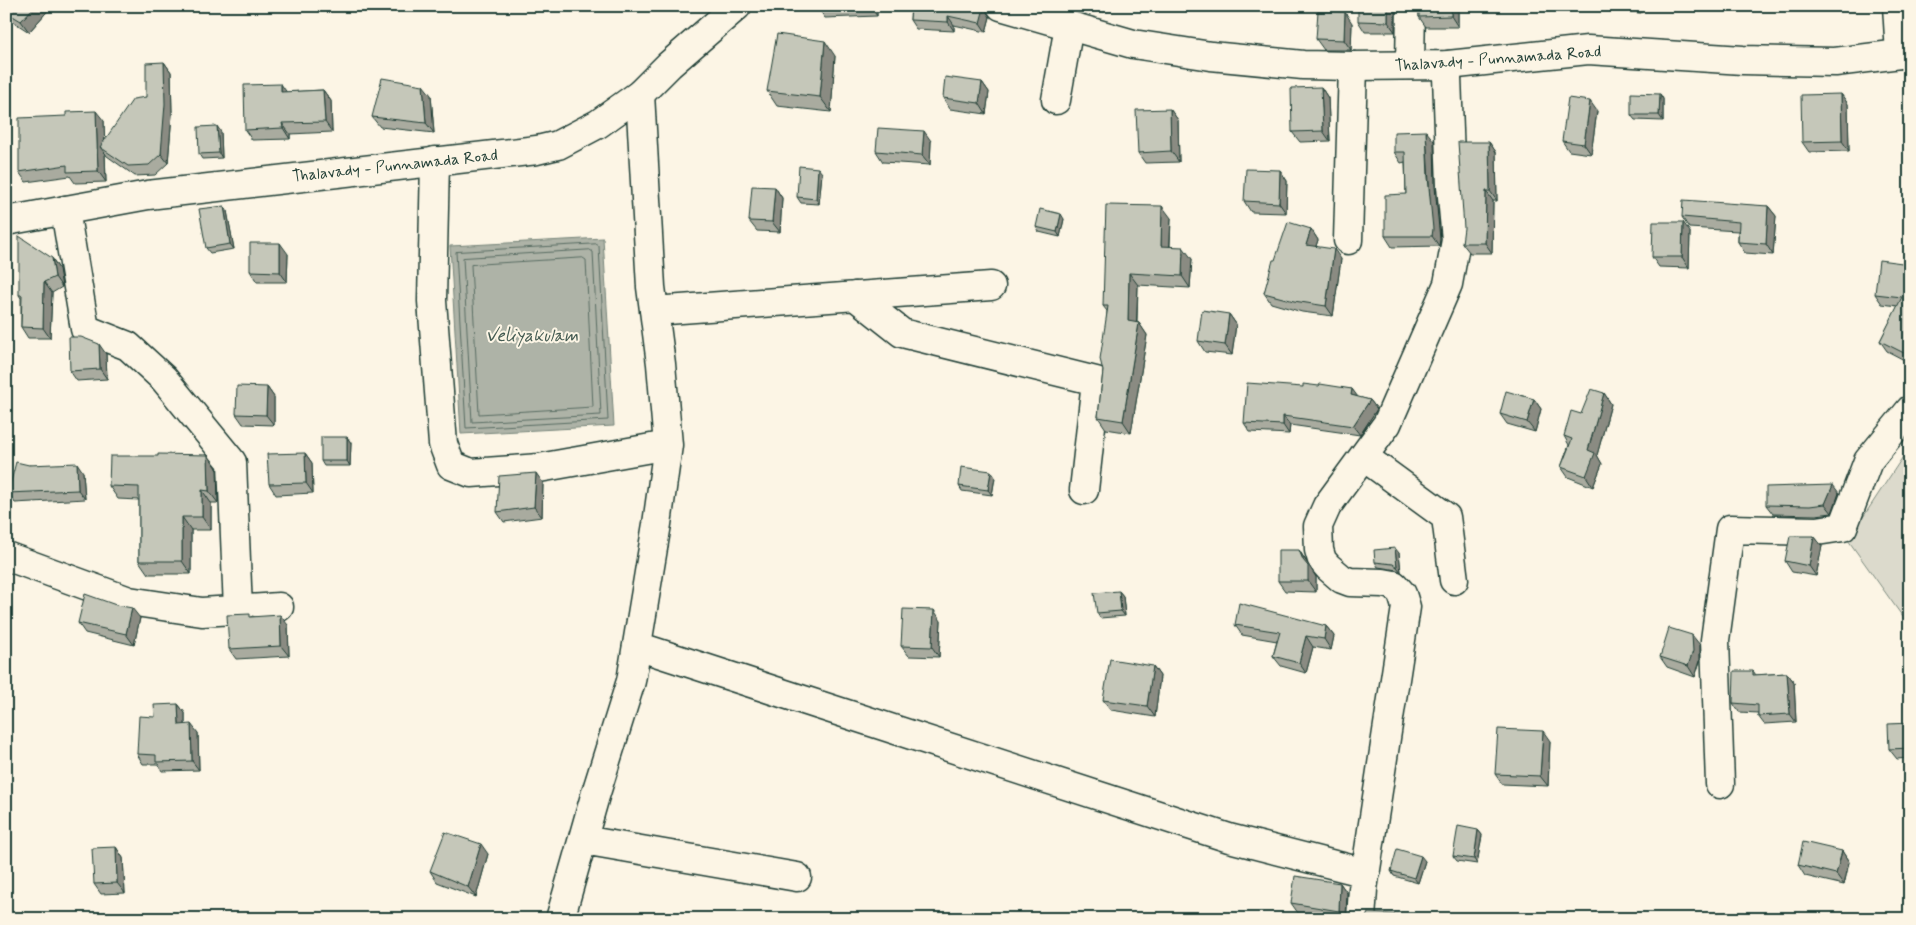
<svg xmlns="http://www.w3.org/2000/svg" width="1916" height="925" font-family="Mynerve,sans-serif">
  <rect width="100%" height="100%" fill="#fcf5e5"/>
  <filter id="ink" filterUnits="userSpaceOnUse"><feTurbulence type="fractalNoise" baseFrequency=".02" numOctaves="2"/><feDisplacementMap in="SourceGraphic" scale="10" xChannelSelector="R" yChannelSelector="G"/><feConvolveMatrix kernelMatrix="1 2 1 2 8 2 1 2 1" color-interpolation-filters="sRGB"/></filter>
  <g filter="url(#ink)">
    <!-- green -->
    <path fill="#dcdacc" stroke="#7e8c80" d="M1910 446V627L1848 540Z"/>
    <!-- water -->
    <path fill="#aeb3a7" stroke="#758479" d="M603 238 614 426 461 434 450 246Z"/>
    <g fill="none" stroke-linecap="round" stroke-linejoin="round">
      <!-- shore -->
      <path stroke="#586c62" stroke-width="1" d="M596 244 599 246 608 420 466 428 456 252Z
        M590 250 593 252 601 415 472 422 463 258Z
        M583 258 586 260 593 407 479 414 471 265Z"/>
      <defs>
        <path id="minor" d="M1897 6 1900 54
          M1410 65 1411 6
          M1056 100 1069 26
          M435 161 432 301 443 444 451 465 471 473 539 468 668 445
          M65 210 85 329 128 346 164 379 232 462 238 610
          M1348 240 1353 66
          M855 296 902 333 1096 381 1084 490
          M654 311 991 286
          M1364 457 1446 517 1454 580
          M6 556 129 601 202 612 279 607
          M637 646 1229 838 1366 873
          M1720 784 1715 640 1730 529 1817 531 1843 527 1868 461 1910 410
          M583 840 797 877
          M560 919 595 796 631 681 657 524 668 445 661 364 651 287 640 94
          M1361 919 1363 889 1406 607 1402 594 1394 585 1383 583 1350 582 1342 579 1328 567 1322 560 1319 550 1318 526 1327 506 1387 424 1448 284 1456 240 1451 186 1447 76 1448 65"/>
        <path id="major" d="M1001 6 1133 44 1211 56 1303 65 1353 66 1448 65 1588 50 1743 60 1835 62 1900 54 1910 50
          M6 221 148 195 537 150 558 145 598 124 640 94 669 65 737 6"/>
      </defs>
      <!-- minor casing -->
      <use href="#minor" stroke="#1f3d34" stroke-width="31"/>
      <!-- major casing -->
      <use href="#major" stroke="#1f3d34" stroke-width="31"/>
      <!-- minor -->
      <use href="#minor" stroke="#fcf5e5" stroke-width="28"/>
      <!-- major -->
      <use href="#major" stroke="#fcf5e5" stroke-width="28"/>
    </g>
    <!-- wall -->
    <path fill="#a9ab9f" stroke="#1f3d34" d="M6 6H52L29 32 6 17Z
      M818 6H877V16L825 18 818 8Z
      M911 6 990 17 986 32 954 25V31L916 29 910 20Z
      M1082 6H1106L1105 12 1085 10Z
      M1395 6V32H1365L1358 21Z
      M1419 6H1458V27H1426L1419 17Z
      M1599 6H1641V13L1602 10Z
      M1783 6H1817V9L1783 8Z
      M1352 23 1351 50H1324L1316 39Z
      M835 56 831 112 777 106 767 91Z
      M164 62 171 72 172 114 168 163 155 175 135 176 107 156 105 153 106 182 75 183 70 176 26 182 19 172 104 121V141L146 97Z
      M982 82 989 92 986 114 950 109 943 98Z
      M1321 87 1328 98 1330 141 1300 142 1292 132Z
      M323 90 331 101 332 132 290 134V139L252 140 245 130 286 92Z
      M1660 94 1663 99V121L1635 120 1631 115Z
      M1841 94 1848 104 1849 151 1809 152 1802 142Z
      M431 95 434 133 380 127 372 117Z
      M1170 109 1178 120 1179 162 1145 163 1138 153Z
      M1597 111 1591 154 1569 151 1562 141Z
      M221 132 222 158 202 159 199 154Z
      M931 141 930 165 883 162 876 151Z
      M1434 141 1435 187 1440 239 1439 246 1392 247 1385 236 1406 194 1405 162 1401 163 1394 152Z
      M1489 142 1496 152 1497 201H1493L1492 253H1470L1462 243Z
      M1280 170 1287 181 1286 213 1251 212 1244 201Z
      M822 173 819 204 801 203 797 197Z
      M775 187 782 198 780 232 757 231 749 221Z
      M224 206 227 211 234 249 210 253 206 248Z
      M1768 206 1776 216 1773 255 1745 253 1738 242V231L1689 228 1682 217Z
      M1171 218 1170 246 1192 259 1190 288 1138 285 1137 322 1139 323 1147 335 1131 433 1106 429 1098 417 1103 371 1107 311 1103 306Z
      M1064 219 1060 237 1039 232 1036 227Z
      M1311 229 1318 240 1316 246 1341 259 1333 316 1302 312 1271 303 1264 293 1275 260Z
      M1690 232 1689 268 1659 267 1652 257Z
      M288 254 287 282H257L250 271Z
      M52 258 59 269 62 287 52 293 50 338H28L21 327V298L19 295Z
      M1910 264V363L1887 351 1880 341 1898 306 1882 304 1875 294Z
      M1229 314 1236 324 1232 355 1205 352 1198 341Z
      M106 354 107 379 77 381 70 371Z
      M267 387 274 397V425L243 424 236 414Z
      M1303 387 1352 389 1357 397 1370 400 1377 409 1360 435 1290 425 1289 434 1250 432 1244 423Z
      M1604 393 1611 404 1597 455 1602 464 1593 487 1568 477 1561 467 1569 445 1564 436 1581 414Z
      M1534 399 1541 409 1535 432 1507 424 1500 414Z
      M347 437 351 443 350 466H324L321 461Z
      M305 453 312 463 313 493 276 495 269 484Z
      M29 465 83 472 85 499 15 503 8 493Z
      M217 468 218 503H211V530H191V574H148L139 561V500L118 499 109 486Z
      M995 477 992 495 962 491 959 486Z
      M543 483 542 517 504 522 497 512Z
      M1839 493 1832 513 1816 515 1773 514 1766 505Z
      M1814 536 1822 546 1816 576 1792 572 1785 561Z
      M1299 550 1316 577V592L1285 591 1278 581Z
      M1399 553 1401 572 1397 570 1378 567 1375 562Z
      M1119 591 1123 596 1125 616 1100 618 1097 613Z
      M116 605 140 618 134 645 85 633 78 623Z
      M252 616 288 625 289 656 236 659 229 649Z
      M941 621 939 657 909 656 901 646Z
      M1235 625 1326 626 1334 636 1331 650 1313 647 1306 673 1281 666 1273 656 1277 641 1242 635Z
      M1700 645V661L1695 677 1667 667 1660 657Z
      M1153 666 1160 676 1155 717 1111 710 1103 700Z
      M1753 671 1756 675 1787 673 1794 682 1796 722 1764 724 1758 716V713L1739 712 1733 703Z
      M178 704 185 713V724L198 733 199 770 162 771 158 764H143L137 754 155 717Z
      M1910 723V758L1897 759 1889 749Z
      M1550 741 1548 786 1502 784 1495 774Z
      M1478 830 1482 835 1477 864 1457 861 1453 856Z
      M116 847 123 858 125 893 101 894 94 884Z
      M1842 851 1849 862 1844 885 1805 876 1798 865Z
      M488 854 476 897 437 882 430 871Z
      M1425 861 1418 883 1394 876 1391 871Z
      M1340 883 1347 893 1346 919H1332L1298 913 1291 903Z"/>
    <!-- shaded-wall -->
    <path fill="#8a8b82" stroke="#1f3d34" d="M35 6H52L29 32 21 21Z
      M870 6H877V16Z
      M983 6 990 17 986 32 980 23Z
      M1102 6H1106L1105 12 1102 7Z
      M1388 6H1395V32L1388 22Z
      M1451 6H1458V27L1451 16Z
      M1636 6H1641V13Z
      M1345 12 1352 23 1351 50 1344 40Z
      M948 16 954 25V31L948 22Z
      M825 41 835 56 831 112 820 97Z
      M164 62 171 72 172 114 168 163 161 154Z
      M982 82 989 92 986 114 979 103Z
      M281 84 288 94 281 92Z
      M423 85 431 95 434 133 426 123Z
      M1321 87 1328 98 1330 141 1323 131Z
      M323 90 331 101 332 132 325 122Z
      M1660 94 1663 99V121L1659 115Z
      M1841 94 1848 104 1849 151 1842 141Z
      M1590 101 1597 111 1591 154 1584 144Z
      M1170 109 1178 120 1179 162 1171 151Z
      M96 111 104 121 105 150 100 147 105 153 106 182 98 171Z
      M282 123 290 134V139L283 128Z
      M217 126 221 132 222 158 219 153Z
      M924 131 931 141 930 165 922 155Z
      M1426 131 1434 141 1435 187 1440 239 1439 246 1432 236Z
      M1489 142 1496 152 1497 201 1490 191Z
      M818 168 822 173 819 204 816 199Z
      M1280 170 1287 181 1286 213 1279 203Z
      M775 187 782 198 780 232 772 222Z
      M1486 191 1493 201 1492 253 1485 243Z
      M224 206 227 211 234 249 230 244Z
      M1162 206 1171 218 1169 258 1161 246Z
      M1768 206 1776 216 1773 255 1766 244Z
      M1061 214 1064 219 1060 237 1057 232Z
      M1683 222 1690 232 1689 268 1682 257Z
      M1311 229 1318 240 1313 255 1306 245Z
      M280 243 288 254 287 282 280 272Z
      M1183 247 1192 259 1190 288 1182 276Z
      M1334 249 1341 259 1333 316 1326 306Z
      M52 258 59 269 62 287 55 277Z
      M1129 273 1138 285 1136 333 1128 321Z
      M44 282 52 293 50 338 43 328Z
      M1229 314 1236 324 1232 355 1225 345Z
      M1139 323 1147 335 1131 433 1123 421Z
      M99 344 106 354 107 379 100 369Z
      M267 387 274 397V425L266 415Z
      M1352 389 1358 397 1351 395Z
      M1604 393 1611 404 1597 455 1602 464 1593 487 1586 476 1588 450Z
      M1534 399 1541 409 1535 432 1527 422Z
      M1370 400 1377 409 1360 435 1353 426Z
      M1283 416 1290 425 1289 434 1283 425Z
      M347 437 351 443 350 466 347 461Z
      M305 453 312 463 313 493 306 483Z
      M208 455 217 468 218 503 209 491Z
      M77 463 83 472 85 499 78 490Z
      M991 471 995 477 992 495 988 490Z
      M536 473 543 483 542 517 534 507Z
      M1833 485 1839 493 1832 513 1825 504Z
      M202 490 211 503V530L202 517Z
      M182 517 191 530V574L182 561Z
      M1814 536 1822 546 1816 576 1809 566Z
      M1395 548 1399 553 1401 572 1397 567Z
      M1299 550 1316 577V592L1308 581 1303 560Z
      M1119 591 1123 596 1125 616 1121 611Z
      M132 608 140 618 134 645 126 634Z
      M934 610 941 621 939 657 932 647Z
      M280 615 288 625 289 656 281 646Z
      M1326 626 1334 636 1331 650 1324 639Z
      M1692 635 1700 645V661L1695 677 1688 666Z
      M1306 636 1313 647 1306 673 1299 663Z
      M1153 666 1160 676 1155 717 1147 706Z
      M1787 673 1794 682 1796 722 1790 714Z
      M178 704 185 713V734L179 725Z
      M191 724 198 733 199 770 192 761Z
      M1543 731 1550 741 1548 786 1540 776Z
      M1478 830 1482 835 1477 864 1474 859Z
      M481 844 488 854 476 897 468 887Z
      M116 847 123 858 125 893 117 883Z
      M1842 851 1849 862 1844 885 1836 874Z
      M1421 856 1425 861 1418 883 1414 878Z
      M1340 883 1347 893 1346 919H1344L1339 911Z"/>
    <!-- building -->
    <path fill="#c5c7b9" stroke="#1f3d34" d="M6 6H35L21 21 6 12Z
      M818 6H860L818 8Z
      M911 6H983L984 8 980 23 948 16V22L910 20Z
      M1358 6H1388V22L1358 21Z
      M1419 6H1451V16L1419 17Z
      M1318 11 1345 12 1344 40 1316 39Z
      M777 34 825 41 820 97 767 91Z
      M164 62 165 104 161 154 149 165 128 166 100 147 133 99 146 97V63Z
      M945 77 982 82 979 103 943 98Z
      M382 78 423 85 426 123 372 117Z
      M281 84V92L323 90 325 122 282 123 283 128 245 130 244 85Z
      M1321 87 1323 131 1292 132 1291 88Z
      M1631 93 1660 94 1659 115H1631Z
      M1841 94 1842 141 1802 142 1801 95Z
      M1568 98 1590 101 1584 144 1562 141Z
      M1170 109 1171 151 1138 153 1136 110Z
      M96 111 98 171 67 172V165L19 172V118L66 116V112Z
      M217 126 219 153 199 154 198 127Z
      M878 128 924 131 922 155 876 151Z
      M1426 131 1428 177 1433 229 1432 236H1385V195L1406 194 1405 152H1394V132Z
      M1458 142H1489L1490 191H1486L1485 243H1462L1464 228Z
      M799 166 818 168 816 199 797 197Z
      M1246 169 1280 170 1279 203 1244 201Z
      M752 186 775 187 772 222 749 221Z
      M1683 200 1768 206 1766 244 1738 242 1739 222 1682 217Z
      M1106 205 1162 206 1161 246 1183 247 1182 276 1129 273 1128 321 1139 323 1123 421 1098 417 1103 371 1100 359 1108 306H1103Z
      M224 206 230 244 206 248 199 209Z
      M1040 209 1061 214 1057 232 1036 227Z
      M1288 222 1311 229 1306 245 1334 249 1326 306 1294 301 1264 293 1273 260H1275Z
      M1653 222H1683L1682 257H1652Z
      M19 236 52 258 55 277 44 282 43 328 21 327 22 295H19Z
      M250 243H280V272L250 271Z
      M1879 260 1910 264V356L1880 341 1902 297 1875 294Z
      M1202 310 1229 314 1225 345 1198 341Z
      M69 337H81L99 344 100 369 70 371Z
      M1247 383 1303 387V384L1319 386 1320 384 1352 389 1351 395 1370 400 1353 426 1283 416V425L1244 423Z
      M237 386 267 387 266 415 236 414Z
      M1591 389 1604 393 1588 450 1595 453 1586 476 1561 467 1572 439 1564 436 1571 411 1581 414Z
      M1506 391 1534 399 1527 422 1500 414Z
      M321 437H347V461H321Z
      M305 453 306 483 269 484 267 454Z
      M158 454 208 455 209 491 202 490V517H182V561H139V487L109 486 110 456H158Z
      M16 462 29 465 77 463 78 490 8 493Z
      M961 467 991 471 988 490 959 486Z
      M536 473 534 507 497 512 499 476Z
      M1833 485 1825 504 1810 506 1766 505V487Z
      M1790 536H1814L1809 566 1785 561Z
      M1395 548 1397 567 1393 564 1375 562 1374 550Z
      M1278 550H1299L1303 560 1308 566V581H1278Z
      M1119 591 1121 611 1097 613 1094 593Z
      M85 594 116 605 132 608 126 634 78 623Z
      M1239 603 1326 626 1324 639 1306 636 1299 663 1273 656 1280 632 1235 625Z
      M903 609 934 610 932 647 901 646Z
      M250 614V617L280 615 281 646 229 649 227 615Z
      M1669 628 1692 635 1693 651 1688 666 1660 657Z
      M1110 659 1153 666 1147 706 1103 700Z
      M1734 671H1753V675L1787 673 1790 714 1758 716V705L1733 703Z
      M178 704 179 725 191 724 192 761 156 762V755L137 754 139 716 155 717 154 705Z
      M1910 723V748L1889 749 1888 724Z
      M1498 729 1543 731 1540 776 1495 774Z
      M1458 826 1478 830 1474 859 1453 856Z
      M445 832 481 844 468 887 430 871Z
      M1803 842 1842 851 1836 874 1798 865Z
      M116 847 117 883 94 884 92 848Z
      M1397 849 1421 856 1414 878 1391 871Z
      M1295 876 1340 883 1339 911 1291 903Z
      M1368 913 1409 915V919H1365Z"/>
  </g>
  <g text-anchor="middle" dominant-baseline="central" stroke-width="4" stroke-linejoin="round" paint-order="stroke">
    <!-- street labels -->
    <g font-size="16" fill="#1f3d34" stroke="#fcf5e5">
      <text transform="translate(1498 59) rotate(-4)">Thalavady - Punnamada Road</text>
      <text transform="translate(395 166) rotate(-6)">Thalavady - Punnamada Road</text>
    </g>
    <!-- water labels -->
    <g font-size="18" font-style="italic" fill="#435a51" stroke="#fcf5e5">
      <text x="532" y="336">Veliyakulam</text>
    </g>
  </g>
  <!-- margin -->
  <rect width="1916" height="925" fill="none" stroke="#fcf5e5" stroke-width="25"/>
  <rect x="12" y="12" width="1891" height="900" fill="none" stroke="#1f3d34" stroke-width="2" filter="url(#ink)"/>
</svg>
